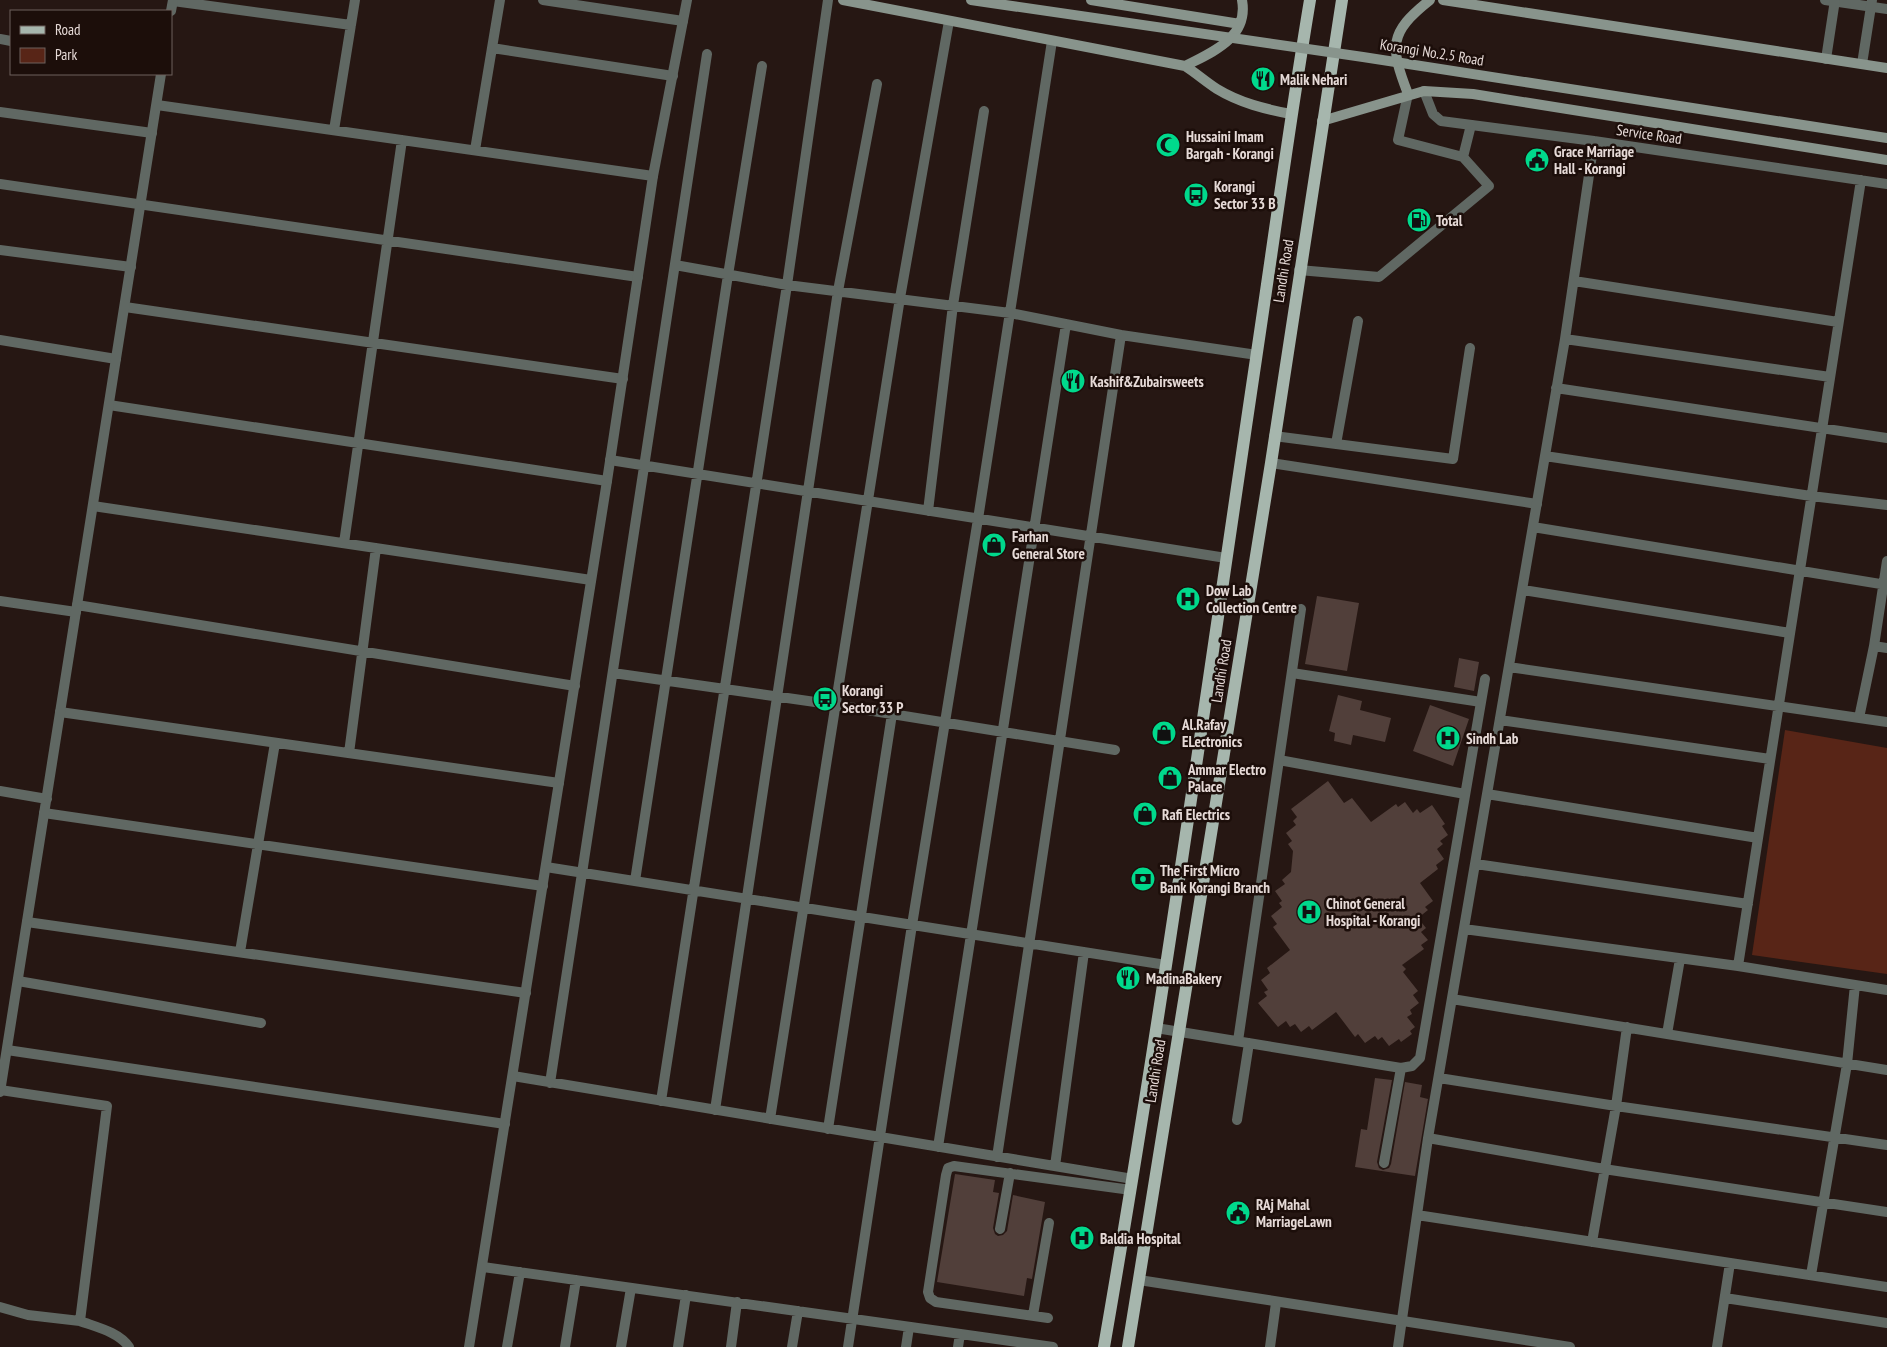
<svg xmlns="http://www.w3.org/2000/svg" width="1887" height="1347" font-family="'PT Sans Narrow',sans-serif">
  <rect width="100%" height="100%" fill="#261713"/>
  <!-- park -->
  <path fill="#582517" d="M1785 730 1887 748V974L1752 955Z"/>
  <!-- building -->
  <path fill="#513f3a" d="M1317 596 1359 603 1347 671 1305 664Z
    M1459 658 1479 662 1474 691 1454 687Z
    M1338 695 1362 701 1360 710 1391 718 1385 742 1353 735 1351 745 1334 741 1335 733 1329 731Z
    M1430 705 1469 719 1453 766 1413 751Z
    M1328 781 1344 803 1352 798 1371 822 1396 804 1398 807 1405 802 1413 813 1417 809 1420 813 1432 805 1445 824 1442 826 1448 835 1440 841 1443 844 1437 849 1444 859 1436 865 1438 869 1420 883 1433 901 1425 907 1428 910 1418 918 1426 928 1421 932 1428 940 1421 945 1424 949 1402 965 1406 969 1403 972 1418 991 1413 995 1419 1003 1410 1010 1412 1014 1407 1017 1415 1027 1410 1031 1412 1034 1401 1042 1399 1039 1389 1046 1382 1037 1378 1040 1375 1036 1365 1043 1358 1034 1355 1037 1336 1012 1312 1030 1309 1026 1301 1032 1295 1024 1290 1027 1286 1021 1278 1027 1258 1003 1267 996 1264 992 1268 990 1261 980 1270 973 1267 968 1290 950 1273 927 1277 924 1271 916 1282 907 1279 903 1282 901 1275 891 1285 884 1282 880 1291 872 1293 851 1288 844 1292 841 1286 833 1296 825 1293 821 1297 817 1291 809Z
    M1375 1078 1392 1080 1377 1162 1379 1168 1383 1170 1389 1168 1391 1164 1405 1082 1422 1085 1420 1097 1428 1099 1415 1176 1355 1167 1361 1129 1367 1130Z
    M955 1174 995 1180 993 1192 999 1193 993 1228 995 1234 998 1236 1003 1235 1007 1231 1013 1195 1045 1202 1032 1279 1027 1278 1024 1296 937 1282Z"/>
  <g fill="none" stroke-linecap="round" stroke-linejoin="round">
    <!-- service -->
    <path stroke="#606863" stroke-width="10" d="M1463 157 1471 125
      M1299 270 1379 277 1489 186 1463 157 1398 140 1408 94
      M1274 436 1453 459 1470 348
      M1336 444 1358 321
      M1271 463 1537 504
      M1292 673 1481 702
      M1279 760 1465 794
      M1156 1028 1401 1068 1412 1066 1420 1058 1485 679
      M1238 1041 1301 609
      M1237 1120 1249 1043
      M1384 1163 1401 1068
      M1000 1229 1010 1173
      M1033 1315 1049 1223
      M1048 1318 936 1302 930 1298 928 1292 946 1175 948 1168 954 1166 1131 1190"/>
    <!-- minor -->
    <path stroke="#606863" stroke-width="10" d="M543 0 683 21
      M1825 0 1887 9
      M173 1 351 25
      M0 39 11 41
      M492 48 673 76
      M1424 91 1433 114 1441 121 1594 141 1887 184
      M157 105 653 176
      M0 112 152 133
      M334 130 355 0
      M475 150 500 0
      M0 184 638 277
      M0 250 131 267
      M675 265 787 285 1010 313 1121 335
      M1574 281 1838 322
      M125 307 623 379
      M1565 339 1830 377
      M0 340 116 359
      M1556 388 1887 438
      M109 405 607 481
      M1545 456 1811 496 1887 505
      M610 460 1226 558
      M93 506 591 580
      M928 511 953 305 984 111
      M1533 527 1887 585
      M344 543 402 140
      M1523 590 1790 633
      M0 601 76 612
      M77 605 575 686
      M1874 646 1887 648
      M1509 667 1887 722
      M613 673 836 705 1115 750
      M60 712 559 783
      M1859 718 1874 646 1887 561
      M1500 720 1770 759
      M349 753 376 548
      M1487 794 1758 838
      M44 813 543 886
      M1476 864 1748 904
      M546 867 1166 965
      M635 881 728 275 762 66
      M27 922 526 993
      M1464 929 1738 966 1887 990
      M240 952 275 743
      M1738 966 1861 180
      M18 981 261 1023
      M1452 999 1887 1070
      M1667 1034 1680 959
      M7 1050 505 1124
      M513 1076 1133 1179
      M1439 1078 1616 1106 1887 1145
      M550 1083 707 54
      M0 1090 107 1106 80 1321C96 1327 119 1332 129 1347
      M661 1101 787 285 828 0
      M715 1110 838 291 877 84
      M770 1119 900 298 949 21
      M828 1129 892 714
      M1428 1138 1604 1169 1887 1212
      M938 1147 1066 324
      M997 1157 1121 335 1257 355
      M1055 1166 1084 952
      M1417 1215 1887 1287
      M1592 1242 1616 1106 1627 1027
      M483 1267 1053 1347
      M1811 1275 1847 1064 1855 985
      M1725 1298 1887 1323
      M0 1307 28 1315 80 1321
      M507 1347 520 1272
      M565 1347 576 1280
      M621 1347 631 1288
      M678 1347 686 1295
      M731 1347 737 1302
      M792 1347 798 1311
      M848 1347 912 925 978 519 1052 41
      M906 1347 909 1327
      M958 1347 960 1334
      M1270 1347 1276 1303
      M1398 1347 1428 1138 1565 339 1594 141
      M1717 1347 1730 1263"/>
    <!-- tertiary -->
    <path stroke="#606863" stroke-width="10" d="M171 11 173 0
      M1826 59 1835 0
      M1862 64 1872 0
      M0 791 47 799
      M0 1092 161 74
      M1139 1280 1570 1347
      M469 1347 607 481 653 176 687 0"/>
    <!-- secondary -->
    <path stroke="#88948c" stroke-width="10" d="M843 0 1185 66C1196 73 1206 82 1217 89 1240 103 1265 109 1291 114
      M1091 0 1240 24
      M1443 0 1887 68
      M1185 66C1212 52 1249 38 1242 0
      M1408 94C1390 47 1388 33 1430 0
      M1322 121 1424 91 1473 94 1887 160"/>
    <!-- primary -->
    <path stroke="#a6b6ad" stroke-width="12" d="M1104 1347C1161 1019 1207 688 1256 359 1274 239 1290 119 1310 0
      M1128 1347 1271 463 1342 0"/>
    <!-- secondary-bridge -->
    <path stroke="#88948c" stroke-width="10" d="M971 0 1363 57 1887 138"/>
  </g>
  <!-- icons -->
  <defs>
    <symbol id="restaurant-disc" viewBox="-11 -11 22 22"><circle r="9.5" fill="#00d98c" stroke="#1c0e0a"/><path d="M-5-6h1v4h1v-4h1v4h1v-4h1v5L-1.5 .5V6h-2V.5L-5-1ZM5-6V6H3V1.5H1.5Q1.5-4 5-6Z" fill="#111"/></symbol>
    <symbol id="mosque-disc" viewBox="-11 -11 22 22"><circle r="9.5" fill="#00d98c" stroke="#1c0e0a"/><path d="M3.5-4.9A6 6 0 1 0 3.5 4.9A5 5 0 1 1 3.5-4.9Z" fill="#111"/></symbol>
    <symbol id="civic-disc" viewBox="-11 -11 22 22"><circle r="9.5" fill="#00d98c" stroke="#1c0e0a"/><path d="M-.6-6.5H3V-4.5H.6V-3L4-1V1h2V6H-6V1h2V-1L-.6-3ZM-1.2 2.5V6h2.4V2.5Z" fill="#111"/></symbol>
    <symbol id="bus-disc" viewBox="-11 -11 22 22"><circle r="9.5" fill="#00d98c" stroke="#1c0e0a"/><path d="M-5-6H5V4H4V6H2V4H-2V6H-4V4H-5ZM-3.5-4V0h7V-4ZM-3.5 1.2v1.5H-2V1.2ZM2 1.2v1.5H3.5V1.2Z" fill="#111"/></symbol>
    <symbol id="fuel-disc" viewBox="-11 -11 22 22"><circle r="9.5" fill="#00d98c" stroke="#1c0e0a"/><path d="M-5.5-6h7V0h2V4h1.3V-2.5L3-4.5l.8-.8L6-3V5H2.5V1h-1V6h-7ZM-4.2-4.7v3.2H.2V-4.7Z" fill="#111"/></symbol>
    <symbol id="shop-disc" viewBox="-11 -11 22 22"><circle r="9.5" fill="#00d98c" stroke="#1c0e0a"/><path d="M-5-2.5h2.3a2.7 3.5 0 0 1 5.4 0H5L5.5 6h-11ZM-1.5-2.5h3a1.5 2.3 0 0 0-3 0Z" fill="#111"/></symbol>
    <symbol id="hospital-disc" viewBox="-11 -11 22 22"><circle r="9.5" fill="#00d98c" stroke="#1c0e0a"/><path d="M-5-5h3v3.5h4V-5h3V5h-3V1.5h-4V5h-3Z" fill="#111"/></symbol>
    <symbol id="bank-disc" viewBox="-11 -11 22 22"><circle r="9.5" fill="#00d98c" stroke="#1c0e0a"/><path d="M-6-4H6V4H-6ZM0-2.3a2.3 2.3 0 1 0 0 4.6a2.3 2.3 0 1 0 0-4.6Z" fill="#111"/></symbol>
  </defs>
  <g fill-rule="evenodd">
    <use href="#restaurant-disc" x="1249" y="65" width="28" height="28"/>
    <use href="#mosque-disc" x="1154" y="131" width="28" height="28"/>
    <use href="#civic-disc" x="1523" y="146" width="28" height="28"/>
    <use href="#bus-disc" x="1182" y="181" width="28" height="28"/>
    <use href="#fuel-disc" x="1405" y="206" width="28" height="28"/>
    <use href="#restaurant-disc" x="1059" y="367" width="28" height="28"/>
    <use href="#shop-disc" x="980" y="531" width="28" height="28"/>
    <use href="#hospital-disc" x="1174" y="585" width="28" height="28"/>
    <use href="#bus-disc" x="811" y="685" width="28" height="28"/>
    <use href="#shop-disc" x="1150" y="719" width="28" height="28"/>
    <use href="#hospital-disc" x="1434" y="724" width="28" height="28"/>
    <use href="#shop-disc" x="1156" y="764" width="28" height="28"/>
    <use href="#shop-disc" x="1131" y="800" width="28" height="28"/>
    <use href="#bank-disc" x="1129" y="865" width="28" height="28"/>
    <use href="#hospital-disc" x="1295" y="898" width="28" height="28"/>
    <use href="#restaurant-disc" x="1114" y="964" width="28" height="28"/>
    <use href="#civic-disc" x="1224" y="1199" width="28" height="28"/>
    <use href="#hospital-disc" x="1068" y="1224" width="28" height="28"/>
  </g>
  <g text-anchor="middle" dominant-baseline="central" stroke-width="5" stroke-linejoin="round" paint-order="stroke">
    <!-- street labels -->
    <g font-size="15" fill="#e6dad7" stroke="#1c0e0a">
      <text transform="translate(1432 52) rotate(9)">Korangi No.2.5 Road</text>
      <text transform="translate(1649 134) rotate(8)">Service Road</text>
      <text transform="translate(1283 271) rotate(-81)">Landhi Road</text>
      <text transform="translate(1221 671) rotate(-81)">Landhi Road</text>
      <text transform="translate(1155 1071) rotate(-81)">Landhi Road</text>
    </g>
    <!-- poi labels -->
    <g font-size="15" font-weight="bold" fill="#e6dad7" stroke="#1c0e0a" text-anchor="start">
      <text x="1280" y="79">Malik Nehari</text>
      <text x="1186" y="136">Hussaini Imam<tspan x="1186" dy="17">Bargah - Korangi</tspan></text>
      <text x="1554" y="151">Grace Marriage<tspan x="1554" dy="17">Hall - Korangi</tspan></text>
      <text x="1214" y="186">Korangi<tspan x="1214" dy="17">Sector 33 B</tspan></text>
      <text x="1436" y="220">Total</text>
      <text x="1090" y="381">Kashif&amp;Zubairsweets</text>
      <text x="1012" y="536">Farhan<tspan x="1012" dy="17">General Store</tspan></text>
      <text x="1206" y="590">Dow Lab<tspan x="1206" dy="17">Collection Centre</tspan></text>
      <text x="842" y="690">Korangi<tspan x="842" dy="17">Sector 33 P</tspan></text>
      <text x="1182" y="724">Al.Rafay<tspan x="1182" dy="17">ELectronics</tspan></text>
      <text x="1466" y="738">Sindh Lab</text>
      <text x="1188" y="769">Ammar Electro<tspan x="1188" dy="17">Palace</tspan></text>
      <text x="1162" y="814">Rafi Electrics</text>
      <text x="1160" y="870">The First Micro<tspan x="1160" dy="17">Bank Korangi Branch</tspan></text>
      <text x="1326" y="903">Chinot General<tspan x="1326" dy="17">Hospital - Korangi</tspan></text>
      <text x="1146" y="978">MadinaBakery</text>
      <text x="1256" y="1204">RAj Mahal<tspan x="1256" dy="17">MarriageLawn</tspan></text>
      <text x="1100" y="1238">Baldia Hospital</text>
    </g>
  </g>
  <!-- legend -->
  <rect x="10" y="10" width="162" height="65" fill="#1c0e0a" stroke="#6d605c"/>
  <rect x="20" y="26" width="25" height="8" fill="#a6b6ad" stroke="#6d605c"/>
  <text x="55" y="35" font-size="15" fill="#e6dad7">Road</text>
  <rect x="20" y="48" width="25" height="15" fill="#582517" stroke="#6d605c"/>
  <text x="55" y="60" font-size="15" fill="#e6dad7">Park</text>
</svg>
